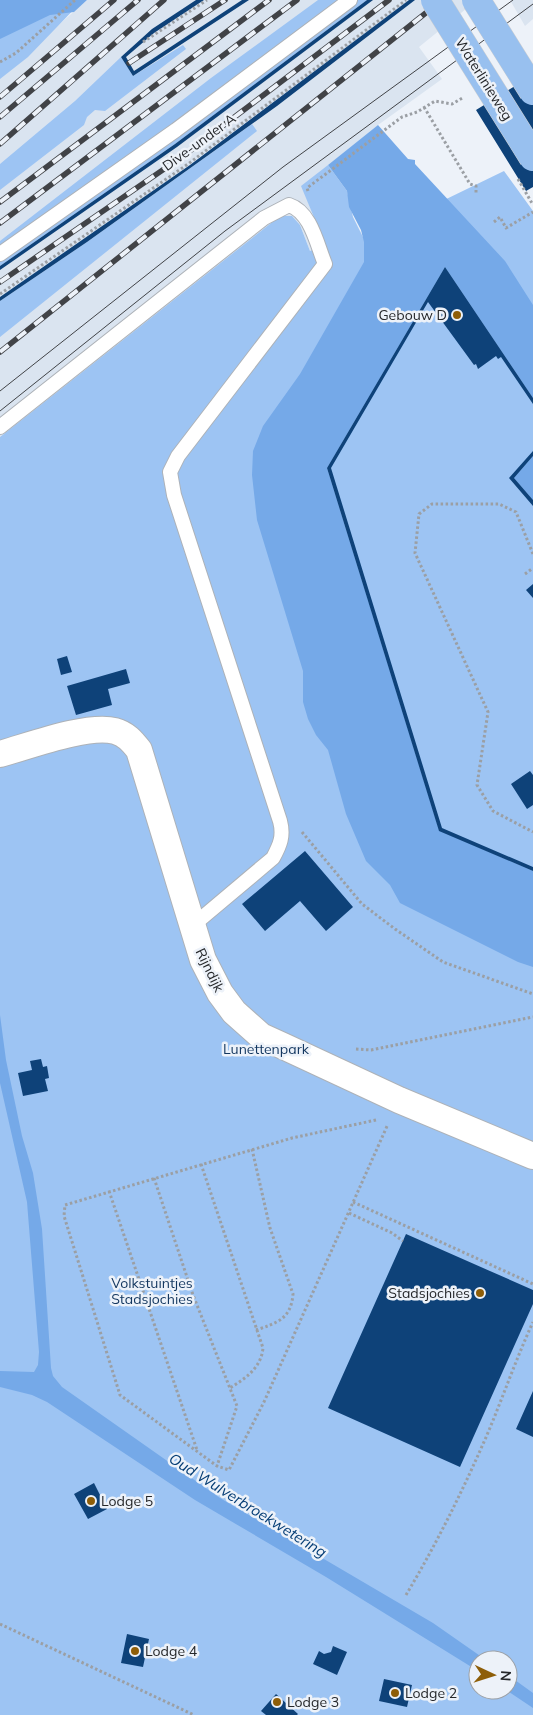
<svg xmlns="http://www.w3.org/2000/svg" width="533" height="1715" font-family="Mulish,sans-serif">
  <rect width="100%" height="100%" fill="#edf2f9"/>
  <!-- built -->
  <path fill="#dae4f0" d="M87 0H477L419 47 442 79 378 125 302 186 321 236 318 248 310 251 300 225 292 216H280L0 437V72L13 65Z
    M510 0H533V19L525 26Z"/>
  <!-- green -->
  <path fill="#9dc4f3" fill-rule="evenodd" d="M0 0H83L28 57 0 79Z
    M318 0H367L175 144 0 266V241L211 78Z
    M183 45 186 49 105 111 95 110 87 117 84 125 0 190V164L75 101 121 57 133 76Z
    M252 124 257 131 0 337V301L87 242Z
    M328 165 347 191 353 217 364 239 504 171 533 211V1715H0V437L280 216H292L300 225 310 251 325 244 301 186ZM478 1660H508V1690H478Z"/>
  <!-- water -->
  <path fill="#75a9e8" d="M0 0H87L74 12 50 15 0 39Z
    M378 125 408 159 415 160V164L505 261 533 305V398L445 267 327 468 439 830 533 871V967L518 962 400 903 390 885 366 861 346 814 328 750 316 735 308 719 303 702V671L257 520 252 475 253 451 263 426 300 374 364 262V242L361 230 349 207 347 191 328 165Z
    M533 456V500L514 478Z
    M0 1015 6 1060 22 1136 33 1173 42 1229 51 1368 53 1376 62 1387 220 1498 433 1623 486 1660H478V1671L326 1577 195 1500 47 1402 32 1395 0 1387V1371L34 1372 38 1365 39 1352 27 1202 0 1083Z
    M508 1675 533 1693V1708L506 1690H508Z"/>
  <!-- building -->
  <path fill="#0e4279" d="M196 0H204L154 33 126 57 134 71 242 0H249L133 76 121 57 152 29Z
    M367 0H373L177 147 0 270V266L175 144Z
    M409 0H415L277 106 87 242 0 301V297L190 165Z
    M533 75V187L526 191 476 110Z
    M445 267 533 398V404L501 357 498 359 496 356 478 369 476 364 474 365 428 302 331 468 442 828 533 867V871L439 831 327 468Z
    M533 451V456L514 478 533 500V506L509 478Z
    M533 584V598L526 590Z
    M67 656 72 672 61 675 57 659Z
    M126 669 130 683 108 689 112 705 76 715 67 686Z
    M530 771 533 775V805L527 809 511 784Z
    M305 851 353 907 326 931 300 901 265 931 242 904Z
    M41 1059 43 1067 47 1066 49 1078 45 1079 48 1091 23 1096 18 1073 32 1070 30 1061Z
    M406 1234 533 1290V1304L460 1467 328 1408Z
    M533 1391V1437L516 1429Z
    M94 1483 107 1509 88 1519 74 1494Z
    M127 1634 149 1639 143 1667 121 1663Z
    M333 1646 347 1652 337 1675 313 1664 319 1651 324 1654 331 1652Z
    M384 1679 412 1685 407 1707 379 1701Z
    M276 1694 298 1714 297 1715H266L261 1711Z"/>
  <g fill="none" stroke-linecap="round" stroke-linejoin="round">
    <defs>
      <path id="lane" d="M0 254 176 130 350 0
        M0 427 264 218 289 205C311 212 317 245 325 264L178 456 170 472 174 495 280 821C284 836 280 845 273 858L191 927"/>
      <path id="street" d="M0 754C29 746 87 724 115 731 126 734 132 741 139 750L203 960 220 993 234 1012 261 1036 283 1046 399 1100 533 1156"/>
    </defs>
    <!-- lane casing -->
    <use href="#lane" stroke="#adb2b8" stroke-width="16"/>
    <!-- street casing -->
    <use href="#street" stroke="#adb2b8" stroke-width="28"/>
    <!-- path -->
    <path stroke="#9b9fa4" stroke-width="3" stroke-dasharray="2.5 2.5" stroke-linecap="butt" d="M143 42 207 0
      M0 62 16 53 75 0
      M424 107 470 184 476 186V193
      M308 191 307 188 402 117 417 112 435 101 452 104 464 97
      M494 222 500 217 506 228 533 212
      M0 294 188 164 406 0
      M533 554 516 512 499 504H432L419 514 415 553 488 712 477 785 493 811 533 832
      M525 574 533 568
      M302 832 362 904 395 929 443 962 533 994
      M356 1049 371 1050 533 1017
      M376 1120 292 1138 65 1205 64 1216 120 1395 217 1466 229 1470 264 1402 388 1124
      M252 1149 270 1228 293 1294C291 1319 277 1323 256 1330
      M201 1164 263 1348C261 1368 246 1378 230 1388
      M154 1178 193 1295 237 1406 217 1466
      M109 1191 197 1450
      M353 1202 533 1284
      M349 1213 392 1233 403 1241
      M406 1595C437 1543 463 1490 487 1435 503 1397 516 1359 533 1322
      M0 1624 194 1715"/>
    <!-- lane -->
    <use href="#lane" stroke="#fff" stroke-width="14"/>
    <!-- street -->
    <use href="#street" stroke="#fff" stroke-width="26"/>
    <!-- tram -->
    <path stroke="#414347" stroke-width="1" d="M0 391 283 167 513 0
      M0 411 225 231 533 4"/>
    <defs>
      <path id="rail" d="M129 63 225 0
        M0 97 114 0
        M0 117 138 0
        M0 144 164 0
        M0 202 269 0
        M0 223 297 0
        M0 282 183 156 389 0
        M0 352 442 0"/>
    </defs>
    <!-- rail casing -->
    <use href="#rail" stroke="#414347" stroke-width="5.5"/>
    <!-- rail -->
    <use href="#rail" stroke="#edf2f9" stroke-width="4" stroke-dasharray="11" stroke-linecap="butt"/>
    <defs>
      <path id="primary-bridge" d="M435 0 533 157
        M476 0 533 91"/>
    </defs>
    <!-- primary-bridge casing -->
    <use href="#primary-bridge" stroke="#cfcfd0" stroke-width="29" stroke-linecap="butt"/>
    <!-- path-bridge -->
    <path stroke="#9b9fa4" stroke-width="3" stroke-dasharray="2.5 2.5" stroke-linecap="butt" d="M518 179 533 205"/>
    <!-- primary-bridge -->
    <use href="#primary-bridge" stroke="#98c0ef" stroke-width="28"/>
  </g>
  <!-- markers -->
  <g fill="#8e5e08" stroke="#edf2f9" stroke-width="2">
    <circle cx="457" cy="315" r="5"/>
    <circle cx="480" cy="1293" r="5"/>
    <circle cx="91" cy="1501" r="5"/>
    <circle cx="135" cy="1651" r="5"/>
    <circle cx="395" cy="1693" r="5"/>
    <circle cx="277" cy="1702" r="5"/>
  </g>
  <g text-anchor="middle" dominant-baseline="central" stroke-width="5" stroke-linejoin="round" paint-order="stroke">
    <!-- street labels -->
    <g font-size="14" fill="#25272a" stroke="#edf2f9">
      <text transform="translate(484 79) rotate(58)">Waterlinieweg</text>
      <text transform="translate(199 142) rotate(-36)">Dive-under A</text>
      <text transform="translate(210 970) rotate(64)">Rijndijk</text>
    </g>
    <!-- poi labels -->
    <g font-size="14" fill="#25272a" stroke="#edf2f9" text-anchor="start">
      <text x="447" y="315" text-anchor="end">Gebouw D</text>
      <text x="470" y="1293" text-anchor="end">Stadsjochies</text>
      <text x="101" y="1501">Lodge 5</text>
      <text x="145" y="1651">Lodge 4</text>
      <text x="405" y="1693">Lodge 2</text>
      <text x="287" y="1702">Lodge 3</text>
    </g>
    <!-- park labels -->
    <g font-size="14" fill="#12365f" stroke="#edf2f9">
      <text x="266" y="1049">Lunettenpark</text>
      <text x="152" y="1283">Volkstuintjes<tspan x="152" dy="16">Stadsjochies</tspan></text>
    </g>
    <!-- water labels -->
    <g font-size="15" font-style="italic" fill="#063e76" stroke="#edf2f9">
      <text transform="translate(248 1505) rotate(32)">Oud Wulverbroekwetering</text>
    </g>
  </g>
  <!-- north arrow -->
  <g transform="translate(493 1675) rotate(94)"><circle r="24" fill="#edf2f9" stroke="#9da1a6"/>
  <path d="M0-4L9 19L0 12L-9 19Z" fill="#8e5e08"/>
  <text y="-8" font-size="14" font-weight="bold" text-anchor="middle" fill="#25272a">N</text>
  </g>
</svg>
